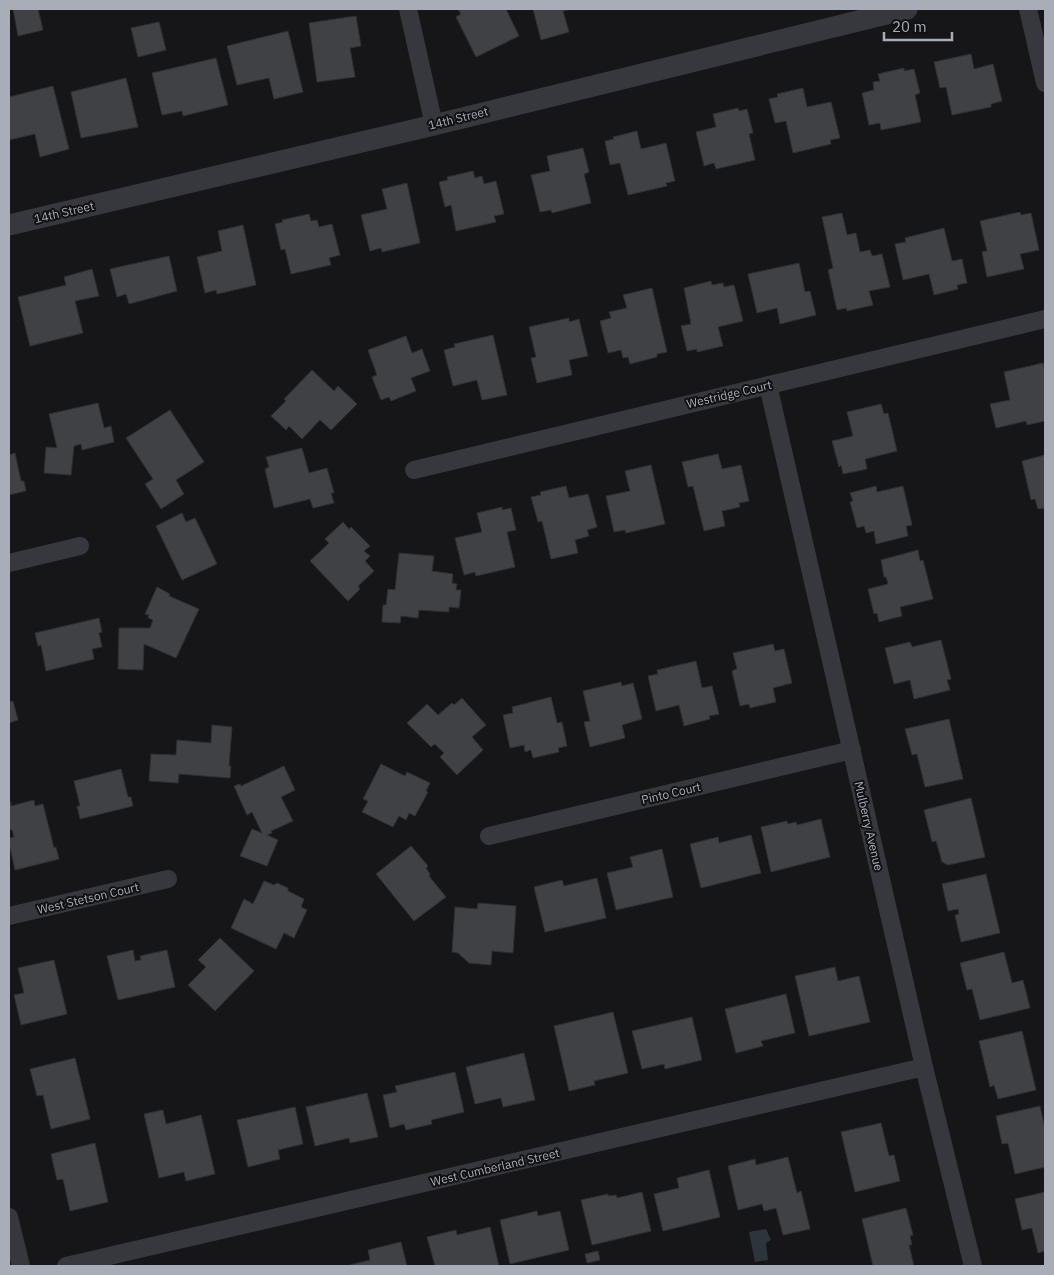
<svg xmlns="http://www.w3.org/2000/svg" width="1054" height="1275" font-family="'IBM Plex Sans',sans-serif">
  <rect width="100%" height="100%" fill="#161618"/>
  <!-- water -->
  <path fill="#2c353c" d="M766 1229 771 1240 766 1243 768 1260 755 1262 749 1232Z"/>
  <!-- building -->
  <path fill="#404145" stroke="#303034" d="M9 9H38L43 30 18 36 13 9 9 10Z
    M458 9H506L519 36 476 57 456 17 461 14Z
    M533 9H571L563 11 569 32 541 40Z
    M356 16 361 46 350 48 355 77 317 82 309 23Z
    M159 22 166 50 138 57 131 28Z
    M288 31 303 92 274 99 269 78 237 85 227 46Z
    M971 54 974 69 993 64 1002 101 991 104V107L952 115 946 87 940 88 934 62Z
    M216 58 228 105 183 116 182 111 162 115 152 73Z
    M904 68V71L914 69 920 93 915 95 921 122 881 130 880 123 869 125 862 93 874 90 873 82 880 81 878 74Z
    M126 78 138 127 81 138 71 92Z
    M53 86 69 149 40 157 35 134 9 140V97Z
    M803 88 807 107 831 102 840 138 830 140 831 144 793 153 786 121 775 123 769 99 778 97 777 94Z
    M738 108 739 111 747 109 753 133 749 134 755 160 716 169 714 163 704 166 696 132 716 127 713 114Z
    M637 131 641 149 666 143 675 181 666 183 667 186 628 195 620 163 610 165 605 141 614 139 613 137Z
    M583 148 589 172 584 174 591 203 552 213 551 210 540 212 531 175 550 171 547 156Z
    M473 171 475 178 482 176 484 184 496 181 504 214 494 216 496 222 456 231 451 205 445 207 439 182 448 180 447 177Z
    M407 183 420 243 382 252 381 248 370 251 361 215 387 209 382 189Z
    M1020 212 1021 215 1031 213 1039 250 1020 254 1024 269 987 277 982 252 987 251 980 221Z
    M842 213 847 235 856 233 860 252 870 250 872 256 882 254 890 287 869 291 873 305 847 311 846 308 837 310 828 270 833 268 822 217Z
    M309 214 311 221 317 220 319 227 332 224 340 255 329 258 331 265 291 274 285 249 281 250 275 224 283 222 282 220Z
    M243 225 256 285 217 294 216 290 205 293 197 257 222 251 218 231Z
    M944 228 952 261 962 259 967 283 957 285 958 289 934 295 929 274 903 280 895 244 906 242 905 238Z
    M169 256 177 291 129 304 126 294 117 297 110 269Z
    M799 263 805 292 810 291 816 315 780 324 777 308 757 313 748 274Z
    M92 269 99 296 75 301 83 333 30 346 18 297 66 285 64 277Z
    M711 281 712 285 723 283 724 287 734 285 743 321 718 327 723 346 697 352V349L687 351 681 326 691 324 684 288Z
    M652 288 667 352 657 354V357L630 364 628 357 623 358 621 350 608 353 600 321 611 318 609 312 627 308 623 295Z
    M569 318V322L579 319 588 356 569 360 572 375 537 383 531 358 536 357 529 327Z
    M493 335 507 395 482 400 477 380 453 386 444 350 455 347 454 344Z
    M406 336 412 353 422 349 430 371 411 378 416 391 391 401 389 397 381 400 372 377 377 375 368 350Z
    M1043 363 1045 371V421L1027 425 1026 421 996 428 990 404 1010 400 1004 372Z
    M312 370 334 391 338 386 357 404 331 430 320 420 302 439 289 426 286 430 271 416 286 401 284 399Z
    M98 403 104 428 111 426 114 442 82 450 81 444 74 446 71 475 44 473 46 447 57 448 49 414Z
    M881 404 884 414 888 413 897 451 865 459 867 469 843 474 841 465 839 467 832 441 853 436 847 412Z
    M170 410 204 462 176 480 184 494 161 509 145 484 153 479 126 438Z
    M302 448 309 473 327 468 334 493H331L334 503 313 508 310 499 274 508 265 469 269 467 266 457Z
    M15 453 21 481H24L26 491 9 495V455Z
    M718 454 722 469 741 465 749 501 739 503 740 507 722 511 725 526 704 531 693 486 688 487 682 462Z
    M1045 455V508L1038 509 1035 499 1031 500 1022 461Z
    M651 465 665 524 626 533 625 530 614 532 606 496 630 491 625 471Z
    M566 486 569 498 588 494 597 527 587 530 589 536 575 540 578 553 551 559 542 521 538 522 531 497 541 495 540 492Z
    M876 486 877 492 903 486 912 525 906 526 908 536 876 544 874 531 866 533 864 526 857 528 850 502 853 501 850 493Z
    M502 507V510L511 508 516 530 507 532 515 567 476 576 475 572 464 575 455 538 482 532 477 513Z
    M182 513 186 522 195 518 217 564 182 580 156 526Z
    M343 522 349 529 351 527 370 546 364 551 370 556 365 561 374 571 358 586 360 589 348 601 310 561 329 543 325 539Z
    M918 550 920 561 923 560 933 599 900 607 902 616 879 622 877 613 874 614 868 589 888 584 886 577H884L881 560Z
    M399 553 434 556 432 571 453 574 452 583 457 584 456 590H461L459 608 449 607V612L419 610 418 618 401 616 400 623 382 622 383 605H386L388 589 395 590Z
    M157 587 170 594 169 596 199 609 176 658 144 644 143 670 118 669 119 628H150L153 620 148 618 149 615 145 614Z
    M99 618 102 632 99 633 102 647 92 649 94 659 46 671 41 645 38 646 35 633Z
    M941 640 951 679 947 680 950 690 914 699 910 680 894 684 885 648 910 642 912 647Z
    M773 644 775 651 784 649 792 683 773 688 776 702 750 708 749 704 740 706 732 671 737 669 733 653Z
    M696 661 702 688 712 686 719 714 709 716 710 719 684 726 679 705 656 711 648 676 658 674 657 670Z
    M621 682 622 686 633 683 642 719 622 725 625 738 590 747 584 722 590 721 583 691Z
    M551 697 557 723 562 722 567 746 558 748 559 752 533 758 531 750 525 752 524 745 510 748 503 715 513 713 512 707Z
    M462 698 486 725 472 737 483 750 457 775 440 757 444 753 435 744 431 747 407 723 427 704 438 715 452 703 454 705Z
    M13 701 18 720 9 723V702Z
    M949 719 963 779 925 787 917 754 912 755 905 729Z
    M212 725 232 727 229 766H231L230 778 179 774 178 783 149 781 151 754 176 755 177 740 211 743Z
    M381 764 405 776 407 772 430 783 426 791 428 792 415 816 409 813 406 820 399 816 393 827 362 812 368 801 363 799Z
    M284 766 295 790 281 797 293 821 271 831 272 833 267 835 278 840 267 866 240 856 252 829 262 833 252 812 247 815 234 786 240 784 241 786Z
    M121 769 128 797H131L133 806 80 819 77 806H80L74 781Z
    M971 798 985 857 948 865 942 862 936 841 932 842 924 810Z
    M34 800 35 806 43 804 54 848 56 847 59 859 15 870 9 843V838L14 837 12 830 9 829V802H11V806Z
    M821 819 830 857 771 872 761 827 787 821 788 824 796 822 797 825Z
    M751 835 761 873 701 888 690 844 718 837 719 843Z
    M411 846 428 866 426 868 430 874 429 876 446 897 414 921 376 874Z
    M662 849 673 897 616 910 607 873 633 867 630 857Z
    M986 874 1000 933 961 942 955 915 959 914 958 909 948 911 942 884Z
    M597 878 606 918 545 932 534 887 562 880 564 886Z
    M264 881 274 885 277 883 288 888V891L304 899 301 907 307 910 294 938 284 933 276 949 231 928 244 899 253 904Z
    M478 903 516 906 513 953 492 951 491 965 469 963 458 953 452 952 455 907 477 909Z
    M220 938 254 971 215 1011 188 985 206 967 198 960Z
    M133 950 135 961 141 960 140 956 167 950 175 987 118 1000 107 956Z
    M1004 952 1012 983 1023 980 1030 1008 980 1020 972 989 967 990 960 963Z
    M54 960 67 1014 21 1025 14 995 24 993 18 968Z
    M835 967 838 981 859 976 870 1022 809 1036 795 976Z
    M786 994 795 1033 761 1041 763 1046 736 1053 725 1009Z
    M613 1012 628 1073 594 1081 595 1085 569 1091 554 1026Z
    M692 1017 702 1060 665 1069 664 1064 642 1069 632 1031Z
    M1022 1031 1036 1090 998 1099 994 1085 990 1087 979 1041Z
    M524 1053 535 1100 503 1107 501 1098 475 1104 466 1067Z
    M75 1058 90 1119 51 1129 43 1095 37 1096 30 1069Z
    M455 1072 464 1112 431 1120 432 1124 406 1130 404 1124 390 1128 383 1095 397 1092 395 1086Z
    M367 1093 378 1137 350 1143 349 1138 315 1146 306 1107Z
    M1040 1106 1045 1129V1167L1015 1174 1008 1143 1002 1144 996 1116Z
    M295 1107 303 1144 278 1150 280 1159 248 1167 237 1120Z
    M163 1110 166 1124 201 1115 215 1174 186 1181 184 1172 159 1178 144 1114Z
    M881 1123 889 1156 894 1155 900 1181 855 1192 841 1132Z
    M95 1143 108 1202 70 1211 63 1179 57 1180 51 1154Z
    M788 1157 797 1193 801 1191 810 1229 783 1235 776 1208 764 1211 762 1204 738 1210 728 1166 755 1159 756 1165Z
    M709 1170 720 1217 663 1231 654 1194 679 1188 677 1178Z
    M642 1192 651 1231 592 1245 581 1200 608 1194V1196L616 1195 617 1198Z
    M1045 1192V1251L1038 1253 1032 1228 1022 1230 1015 1199Z
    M906 1208 913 1235 910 1236 912 1245H909L914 1266H873L862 1219Z
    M537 1211 538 1216 560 1211 569 1250 510 1264 500 1220Z
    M490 1227 499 1266H435L427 1237 456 1230 457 1235Z
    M401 1242 407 1266H346L370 1260 368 1250Z
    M598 1251 600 1260 587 1263 585 1254Z"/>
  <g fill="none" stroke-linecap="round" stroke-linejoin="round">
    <!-- minor -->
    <path stroke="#37383d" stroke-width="18" d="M408 9 434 125
      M1028 9 1045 83
      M768 385 924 1067 973 1266
      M414 470 1045 319
      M9 563 80 546
      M489 836 852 750
      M9 916 168 879
      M9 1217 21 1266
      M66 1266 924 1067"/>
    <!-- tertiary -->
    <path stroke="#37383d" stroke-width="21" d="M9 225 434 125 907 9"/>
  </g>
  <g text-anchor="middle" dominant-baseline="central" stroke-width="4" stroke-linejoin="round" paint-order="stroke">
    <!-- street labels -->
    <g font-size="12" fill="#a8adb8" stroke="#111113">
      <text transform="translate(458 118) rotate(-14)">14th Street</text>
      <text transform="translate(64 212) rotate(-13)">14th Street</text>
      <text transform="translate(729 394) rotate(-13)">Westridge Court</text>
      <text transform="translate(671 793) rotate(-13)">Pinto Court</text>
      <text transform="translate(869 826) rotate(77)">Mulberry Avenue</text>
      <text transform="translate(88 898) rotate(-13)">West Stetson Court</text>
      <text transform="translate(495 1167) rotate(-13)">West Cumberland Street</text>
    </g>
  </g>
  <!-- border -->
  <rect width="1054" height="1275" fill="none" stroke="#a8adb8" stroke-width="20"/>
  <!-- scale -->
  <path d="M884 32v8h68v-8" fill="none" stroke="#a8adb8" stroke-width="2.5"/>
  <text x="892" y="32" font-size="15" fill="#a8adb8" stroke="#111113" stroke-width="4" paint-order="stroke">20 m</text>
</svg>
